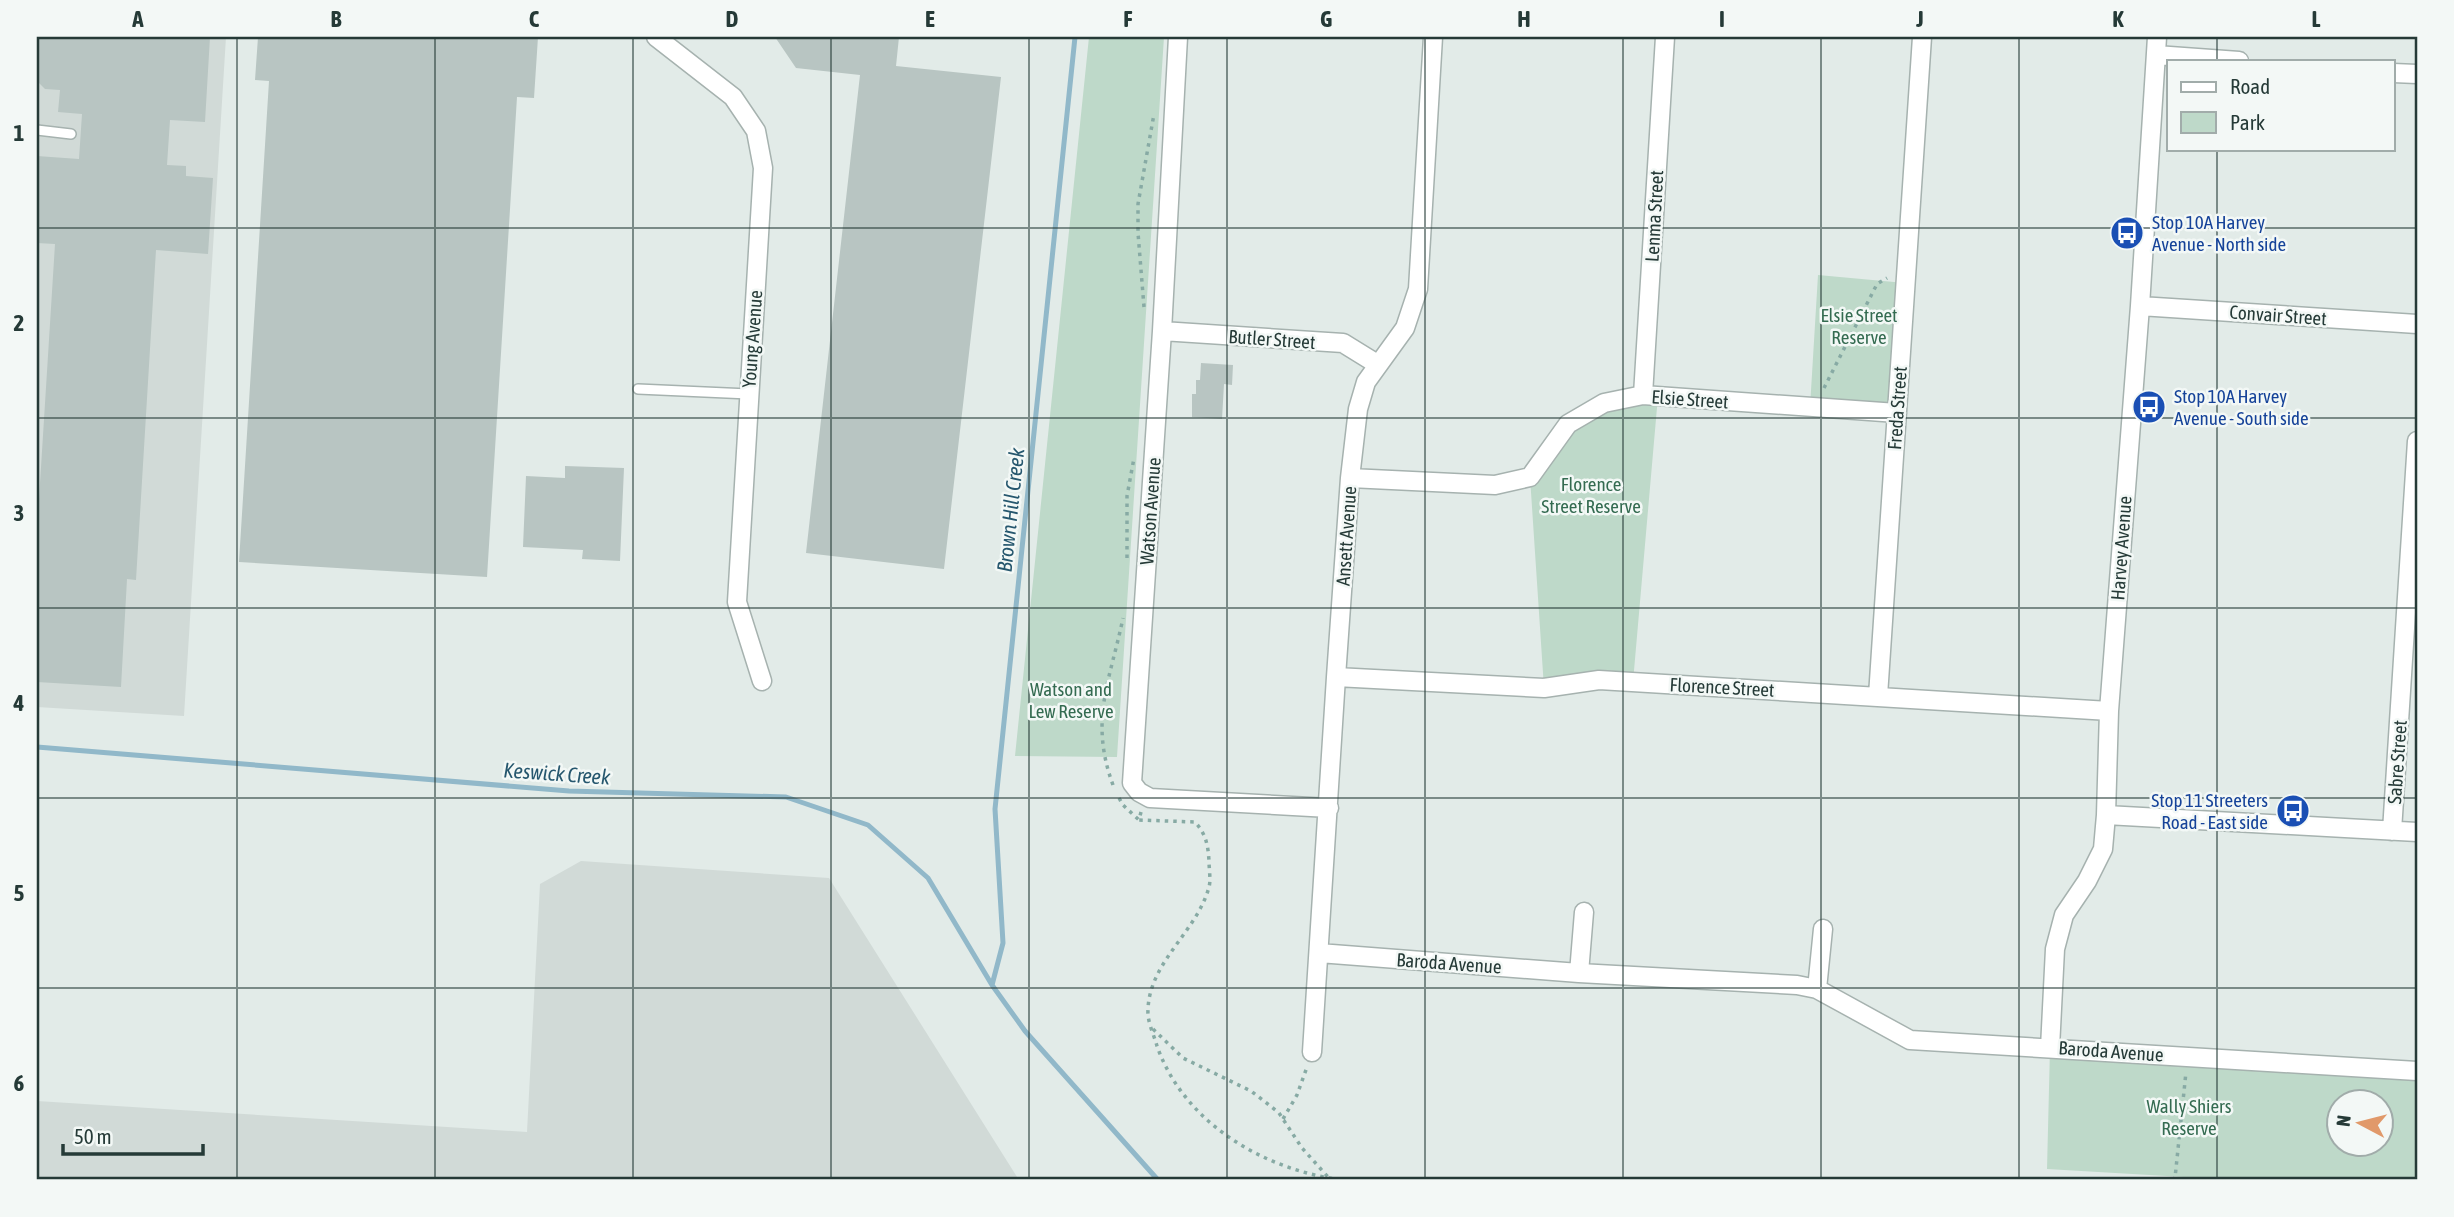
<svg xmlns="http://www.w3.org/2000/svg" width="2454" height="1217" font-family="'Asap Condensed',sans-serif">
  <rect width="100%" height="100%" fill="#e2ebe8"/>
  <!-- built -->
  <path fill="#d1dad7" d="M37 37H226L184 716 37 707Z
    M581 861 829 878 1019 1180H37V1101L527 1132 540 884Z"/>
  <!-- green -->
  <path fill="#bed9c9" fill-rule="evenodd" d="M1089 37H1164L1117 757 1015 756Z
    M1818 275 1905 283 1897 413 1810 407Z
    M1658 396 1633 682 1544 688 1530 477 1550 450 1604 403Z
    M2050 1048 2417 1071V1180H2235L2047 1169ZM2338 1102H2380V1144H2338Z"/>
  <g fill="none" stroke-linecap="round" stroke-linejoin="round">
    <!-- stream -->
    <path stroke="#91b8c9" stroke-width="5" d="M37 747 569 791 786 797 868 825 928 878 992 985 1025 1031 1158 1180
      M992 985 1003 943 995 809 1075 37"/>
  </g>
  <!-- building -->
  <path fill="#b8c5c2" d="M37 37H210L205 122 170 120 167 165 186 166V176L213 178 208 254 156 250 136 580 127 579 121 687 37 682V531L55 244 37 243V156L79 159 82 114 58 112 60 90 45 89 37 81Z
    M258 37H538L534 98 517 97 487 577 239 562 269 81 255 80Z
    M775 37H899L896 66 1001 77 944 569 806 553 860 75 796 68Z
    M1201 363 1233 365 1232 385 1224 384 1222 419 1192 417V394H1196V380H1200Z
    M565 466 624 468 620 561 582 559 583 550 523 547 526 476 565 478Z"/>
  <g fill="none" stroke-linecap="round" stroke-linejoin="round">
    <defs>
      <path id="service" d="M37 130 71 134
        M638 389 749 394"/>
      <path id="minor" d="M656 37 733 97 756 131 763 168 737 602 762 681
        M1178 37 1162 331 1132 783 1139 792 1150 798 1329 808
        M2156 55 2239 61
        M2393 73 2417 74
        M2140 306 2417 324
        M1162 331 1343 343 1377 364
        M1643 395 1665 37
        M1350 478 1495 485 1530 477 1568 424 1604 403 1643 395 1897 413
        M1336 677 1544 688 1599 680 2109 711
        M1878 696 1922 37
        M2106 815 2417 832
        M2392 831 2417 441
        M1319 953 1579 973 1797 985 1817 989 1910 1040 2417 1071
        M1579 973 1584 912
        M1817 989 1823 929
        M2050 1048 2055 949 2064 915 2087 881 2103 849 2106 815 2109 711 2140 306 2157 37
        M1312 1052 1336 677 1350 478 1358 409 1366 382 1405 328 1418 289 1433 37"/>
    </defs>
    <!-- service casing -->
    <use href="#service" stroke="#a6b2af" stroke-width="12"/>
    <!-- minor casing -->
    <use href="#minor" stroke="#a6b2af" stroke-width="21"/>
    <!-- path -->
    <path stroke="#87aaa4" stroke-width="3.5" stroke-dasharray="3.5 5" stroke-linecap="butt" d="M1144 307 1138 233V204L1154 114
      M1824 388 1877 284 1887 278
      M1127 558V496L1134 458
      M1113 785C1089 720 1110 681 1123 618
      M1119 798 1123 805 1139 820
      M1141 812 1139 820 1195 822C1206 834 1208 845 1209 861 1209 869 1211 880 1209 887 1197 932 1149 962 1148 1010 1147 1021 1154 1035 1157 1046 1184 1123 1264 1170 1342 1180
      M1153 1029 1183 1058 1251 1091 1264 1101 1279 1113 1302 1148 1328 1177
      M1283 1119 1297 1095 1307 1067
      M2172 1180 2175 1178 2186 1072"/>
    <!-- service -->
    <use href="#service" stroke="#fff" stroke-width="9"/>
    <!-- minor -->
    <use href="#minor" stroke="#fff" stroke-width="18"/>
  </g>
  <!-- grid -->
  <path fill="none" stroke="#253a37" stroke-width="2" stroke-opacity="0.55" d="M237 37V1180M435 37V1180M633 37V1180M831 37V1180M1029 37V1180M1227 37V1180M1425 37V1180M1623 37V1180M1821 37V1180M2019 37V1180M2217 37V61M2217 149V1180M37 228H2417M37 418H2417M37 608H2417M37 798H2417M37 988H2417"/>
  <!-- icons -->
  <defs>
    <symbol id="bus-disc" viewBox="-11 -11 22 22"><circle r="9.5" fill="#1a4fb4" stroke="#f3f8f6"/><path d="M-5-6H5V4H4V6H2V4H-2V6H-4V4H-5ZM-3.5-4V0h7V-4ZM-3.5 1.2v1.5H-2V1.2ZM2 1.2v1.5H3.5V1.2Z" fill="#fff"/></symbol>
  </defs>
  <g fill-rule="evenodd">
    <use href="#bus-disc" x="2108" y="214" width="38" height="38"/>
    <use href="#bus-disc" x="2130" y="388" width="38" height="38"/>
    <use href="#bus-disc" x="2274" y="792" width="38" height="38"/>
  </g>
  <g text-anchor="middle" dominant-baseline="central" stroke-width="5" stroke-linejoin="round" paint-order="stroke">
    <!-- street labels -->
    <g font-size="19" fill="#253a37" stroke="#f3f8f6">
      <text transform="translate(1654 216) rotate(-87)">Lenma Street</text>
      <text transform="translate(2278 315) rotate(4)">Convair Street</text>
      <text transform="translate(752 339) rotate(-86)">Young Avenue</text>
      <text transform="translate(1272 339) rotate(4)">Butler Street</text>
      <text transform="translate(1690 399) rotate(4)">Elsie Street</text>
      <text transform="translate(1897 408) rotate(-86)">Freda Street</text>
      <text transform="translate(1150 511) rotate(-86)">Watson Avenue</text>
      <text transform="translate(1346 536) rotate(-86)">Ansett Avenue</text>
      <text transform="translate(2121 548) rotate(-86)">Harvey Avenue</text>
      <text transform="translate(1722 687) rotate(3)">Florence Street</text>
      <text transform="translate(2397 762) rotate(-86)">Sabre Street</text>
      <text transform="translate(1449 963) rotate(4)">Baroda Avenue</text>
      <text transform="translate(2111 1051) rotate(4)">Baroda Avenue</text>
    </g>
    <!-- transit labels -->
    <g font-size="19" fill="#164399" stroke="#f3f8f6" text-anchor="start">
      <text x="2152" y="222">Stop 10A Harvey<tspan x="2152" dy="22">Avenue - North side</tspan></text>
      <text x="2174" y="396">Stop 10A Harvey<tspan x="2174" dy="22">Avenue - South side</tspan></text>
      <text x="2268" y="800" text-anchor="end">Stop 11 Streeters<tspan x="2268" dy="22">Road - East side</tspan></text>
    </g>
    <!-- park labels -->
    <g font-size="19" fill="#346b51" stroke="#f3f8f6">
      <text x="1859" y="315">Elsie Street<tspan x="1859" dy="22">Reserve</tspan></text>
      <text x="1591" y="484">Florence<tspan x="1591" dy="22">Street Reserve</tspan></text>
      <text x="1071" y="689">Watson and<tspan x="1071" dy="22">Lew Reserve</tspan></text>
      <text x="2189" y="1106">Wally Shiers<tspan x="2189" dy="22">Reserve</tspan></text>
    </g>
    <!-- water labels -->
    <g font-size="21" font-style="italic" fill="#26576e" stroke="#f3f8f6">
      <text transform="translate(1010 510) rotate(-84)">Brown Hill Creek</text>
      <text transform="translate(557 773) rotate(4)">Keswick Creek</text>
    </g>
  </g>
  <!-- border -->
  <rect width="2454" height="1217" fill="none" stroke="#f3f8f6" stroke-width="77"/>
  <!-- legend -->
  <rect x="2167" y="60" width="228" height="91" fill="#f3f8f6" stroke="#a1acaa" stroke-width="2"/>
  <rect x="2181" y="82" width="35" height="10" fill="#ffffff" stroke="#a1acaa" stroke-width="2"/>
  <text x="2230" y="94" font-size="21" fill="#253a37">Road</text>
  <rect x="2181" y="112" width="35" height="21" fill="#bed9c9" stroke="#a1acaa" stroke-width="2"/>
  <text x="2230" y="130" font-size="21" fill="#253a37">Park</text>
  <!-- north arrow -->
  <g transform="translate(2360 1123) rotate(277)"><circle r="33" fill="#f3f8f6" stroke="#a1acaa" stroke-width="2"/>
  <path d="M0-5L12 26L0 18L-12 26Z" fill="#e1996a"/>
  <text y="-10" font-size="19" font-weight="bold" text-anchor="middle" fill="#253a37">N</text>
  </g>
  <!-- scale -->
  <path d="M63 1144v10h140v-10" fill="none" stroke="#253a37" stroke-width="3.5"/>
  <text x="74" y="1144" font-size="21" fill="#253a37" stroke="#f3f8f6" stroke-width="5" paint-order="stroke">50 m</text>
  <rect x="38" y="38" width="2378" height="1140" fill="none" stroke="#253a37" stroke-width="2.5"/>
  <g font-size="23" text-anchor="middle" font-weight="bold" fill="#253a37">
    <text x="138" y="27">A</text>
    <text x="336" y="27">B</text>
    <text x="534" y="27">C</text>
    <text x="732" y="27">D</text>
    <text x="930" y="27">E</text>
    <text x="1128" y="27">F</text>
    <text x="1326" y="27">G</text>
    <text x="1524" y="27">H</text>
    <text x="1722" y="27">I</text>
    <text x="1920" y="27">J</text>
    <text x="2118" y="27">K</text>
    <text x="2316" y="27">L</text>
    <text x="19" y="141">1</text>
    <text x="19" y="331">2</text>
    <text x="19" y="521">3</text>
    <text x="19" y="711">4</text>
    <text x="19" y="901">5</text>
    <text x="19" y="1091">6</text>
  </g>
</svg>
